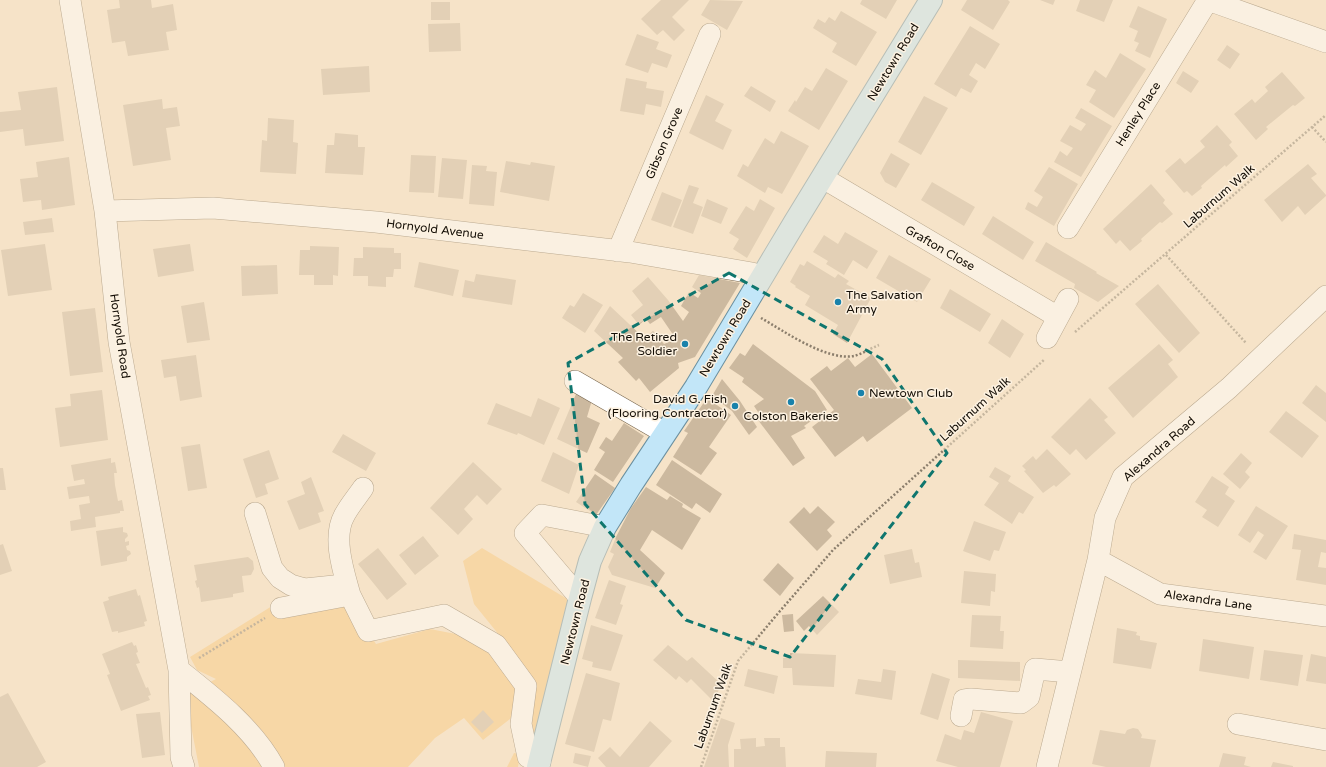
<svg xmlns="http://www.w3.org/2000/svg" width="1326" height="767" font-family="'Varela Round',sans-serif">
  <rect width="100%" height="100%" fill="#f6e3c8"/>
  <!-- green -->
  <path fill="#f9c77c" d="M482 548 569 600 540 742 532 738 533 682 508 646 474 604 463 561Z
    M280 601 350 603 376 644 430 629 466 636 500 662 516 689 517 706 510 719 483 740 464 718 435 738 408 767H199L185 695 216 679 197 670 190 657Z
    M514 753 520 754 518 767H507Z"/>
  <!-- building -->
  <path fill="#ccb99f" d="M119 0H151L152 8 173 4 177 30 166 32 169 50 128 56 125 41 112 43 107 10 120 8Z
    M661 0H689L672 17 685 30 674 41 663 30 657 35 641 19Z
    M710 0 743 1 727 30 701 15Z
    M862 0H897L886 19 860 4Z
    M967 0H1008L1010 2 993 30 961 10Z
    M1040 0H1055L1053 5Z
    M1080 0H1113L1104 22 1076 11Z
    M431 2H450V20H431Z
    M1138 6 1167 19 1150 58 1135 51 1139 43 1134 41 1138 31 1129 27Z
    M841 11 877 32 856 66 832 52 837 43 813 28 818 19 825 23 829 17 835 21Z
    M460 23 461 51 429 52 428 24Z
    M970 26 1000 44 985 69 976 63 969 75 978 81 971 93 961 88 956 97 934 84Z
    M637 34 659 42 656 49 672 55 667 68 652 63 648 73 625 65Z
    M1227 45 1240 54 1230 69 1217 60Z
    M1120 53 1146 69 1114 118 1089 102 1096 90 1086 85 1095 70 1106 78Z
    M369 66 370 92 323 95 321 69Z
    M826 68 848 81 819 130 788 111 795 100 796 102 805 87 812 91Z
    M1183 71 1199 81 1191 93 1176 83Z
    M1282 72 1305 98 1295 106 1293 105 1266 127 1268 129 1256 140 1234 114 1252 99 1255 103 1268 91 1265 87Z
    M626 78 647 82 646 88 664 91 661 107 646 104 644 115 620 111Z
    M751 86 776 101 770 112 744 96Z
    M57 87 64 141 25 146 23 129 0 132V112L21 110 18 92Z
    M706 95 724 104 715 121 732 130 723 150 689 133Z
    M924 96 948 108 921 155 898 142Z
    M162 99 163 109 177 107 180 126 166 128 171 160 133 166 123 105Z
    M1081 108 1112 126 1081 177 1054 162 1060 151 1067 156 1073 148 1060 141 1070 125 1081 131 1086 124 1075 118Z
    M268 118 294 120 293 142 298 143 296 174 260 172 262 140 267 141Z
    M1217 125 1232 142 1229 145 1238 156 1226 167 1225 165 1201 186 1202 188 1192 196 1187 191 1184 193 1165 171 1180 158 1185 164 1205 147 1200 141Z
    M781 131 809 146 782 194 768 187 765 193 737 176 743 164 748 167 765 138 774 144Z
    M335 133 358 135V147H365L363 175 325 173 327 145H334Z
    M891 153 910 164 896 188 885 182 880 173Z
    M411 155 436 156 434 193 409 192Z
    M69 157 75 205 42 210 41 200 23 202 20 179 38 177 36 162Z
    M442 158 467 160 463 199 438 197Z
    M506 161 530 165 531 162 555 166 549 201 500 192Z
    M1308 164 1317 174 1311 178 1326 195V196L1305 215 1298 206 1282 222 1264 200Z
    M472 165 487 166 486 171 497 172 494 206 469 204Z
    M1049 167 1078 184 1054 226 1025 209 1028 202 1037 207 1043 197 1034 191Z
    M932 182 975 207 964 226 921 200Z
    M1151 184 1165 200 1163 203 1173 214 1162 223 1160 222 1141 239 1142 241 1130 251 1120 240 1116 244 1103 229Z
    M689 185 699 188 693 203 703 207 693 234 673 227Z
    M662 192 682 200 671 227 651 220Z
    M707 199 728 208 721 224 701 216Z
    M760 199 775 208 747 258 733 249 739 239 729 233 746 206 754 211Z
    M993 216 1034 242 1023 260 982 234Z
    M52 218 54 232 25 235 23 222Z
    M845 232 878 251 867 269 853 260 844 275 826 264 828 261 813 252 824 235 838 244Z
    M1046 242 1097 272 1096 273 1119 286 1098 302 1074 288 1075 284 1035 261Z
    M45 244 52 290 8 296 1 250Z
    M190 244 194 271 158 277 153 249Z
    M310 246 339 247 338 276 333 275V285H314V275H299L300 250H310Z
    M363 247 394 248V253H401V269H394L393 277H386V287L368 286V276H353L354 258H363Z
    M889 255 931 279 917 302 876 278Z
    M807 261 835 278 838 274 849 281 846 284 871 298 847 343 833 334 838 325 805 305 810 296 795 287 796 286 790 282 800 264 804 266Z
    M419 262 459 270 453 296 414 287Z
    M277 265 278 294 242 296 241 266Z
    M476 274 516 280 512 305 462 297 465 280 474 282Z
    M699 275 740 283 695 357 678 363 679 368 650 392 639 378 636 381 618 362 623 358 594 331 610 306 645 339 653 331 664 344 676 339 661 317 650 324 646 319 639 325 631 315 643 305 632 291 648 277 668 300 683 321 689 312 681 306 689 292 698 298 701 293 692 287Z
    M1158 284 1200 333 1179 353 1135 304Z
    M950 289 991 314 980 332 940 308Z
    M583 293 603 305 585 333 562 318 570 305 574 307Z
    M204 302 210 340 187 343 181 306Z
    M95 308 103 372 70 376 62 312Z
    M1002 319 1024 334 1010 358 988 343Z
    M753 344 815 391 827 410 804 426 806 428 791 436 805 458 793 466 758 420 762 418 754 406 764 399 742 382 744 378 729 368 740 353 745 356Z
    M1159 344 1173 360 1168 364 1178 377 1133 418 1108 388Z
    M872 354 912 408 867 442 863 436 835 457 812 427 834 410 810 379 827 366 831 371 848 358 855 367Z
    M196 355 202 397 180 401 176 376 164 378 161 360Z
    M722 379 740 401 757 427 749 435 732 411 712 396Z
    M1316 385 1326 393V422L1302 403Z
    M102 390 108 440 60 447 55 408 71 406 70 394Z
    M576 394 592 400 587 417 600 423 587 453 557 439Z
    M538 398 560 408 544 445 518 433 517 435 487 424 496 403 531 417Z
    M707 398 731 415 709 447 717 453 701 475 673 457 688 433 684 431Z
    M1090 398 1108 417 1104 420 1116 433 1086 460 1076 449 1070 455 1051 437Z
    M1286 411 1319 436 1302 458 1269 432Z
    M624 423 644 436 613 482 594 470 605 452 599 448 606 437 612 441Z
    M343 434 376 453 366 471 332 452Z
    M200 444 207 488 188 491 181 447Z
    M1047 449 1071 474 1056 487 1054 485 1043 493 1024 471 1026 470 1022 466 1033 456 1036 460Z
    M269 450 279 479 265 484 268 494 256 498 243 459Z
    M553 452 579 465 569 494 541 481Z
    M1241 453 1252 463 1245 472 1250 477 1240 489 1223 474Z
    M111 458V463L115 462 117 473H114L115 485 118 501 122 500 124 511H120V513L95 517 96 527 71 531 70 521 81 519 79 505 90 503 89 496 69 499 67 487 85 484 84 479 74 481 71 465Z
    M672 460 722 494 710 513 696 503 692 509 656 485Z
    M473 462 502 489 487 505 477 495 464 509 473 519 458 535 430 508Z
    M995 467 1011 476 1008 481 1034 497 1023 514 1019 512 1012 524 984 505 999 483 989 477Z
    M0 468H3L6 490H0Z
    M595 474 615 488 596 515 576 502Z
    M1212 476 1229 487 1225 494 1235 501 1218 527 1202 517 1207 510 1195 502Z
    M311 477 324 511 318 513 321 522 299 530 287 501 305 494 301 482Z
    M646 487 667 500 670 496 683 504 682 507 701 518 682 550 652 530 640 550 665 573 655 588 612 575 608 567 614 554 610 552 616 537 631 508Z
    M818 506 835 522 827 530 832 536 817 551 789 522 804 507 810 514Z
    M1256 506 1288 526 1266 560 1253 552 1264 535 1258 531 1250 543 1238 535Z
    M974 521 1006 532 999 551 994 550 990 561 963 551Z
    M123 527V532L127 533 128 536 125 539V542L129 541V545L126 546 127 550 130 551 131 554 127 557V561L101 566 96 531Z
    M1294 534 1326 540V553L1321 552 1318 567 1326 568V585L1296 580 1301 550 1292 549Z
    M423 536 439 556 415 575 399 555Z
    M3 544 12 571 0 575V545Z
    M378 548 407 584 387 600 358 564Z
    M912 549 915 563 919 562 922 577 890 584 884 555Z
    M248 557 253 561 254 569 251 575 242 576 244 592 233 594V597L201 602 199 587 197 588 195 581 197 580 194 565Z
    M778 563 794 578 780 596 763 580Z
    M964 571 996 574 995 592 991 591 990 606 961 603Z
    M609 580 626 586 620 604 623 605 616 625 595 618Z
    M136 589 138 596 140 595 147 621 144 622 145 626 118 633V631L112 632 103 602 109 600 108 597Z
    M823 596 839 612 817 635 809 626 804 631 796 621Z
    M793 614 794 631 784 632 782 615Z
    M972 615 1001 616 1000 631H1004L1003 649 970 647Z
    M591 625 623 635 611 671 592 667 593 662 582 659Z
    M1117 628 1137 632 1136 635 1140 636V640L1157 643 1151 669 1113 663Z
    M1203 639 1254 647 1249 679 1199 671Z
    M132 642 134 646 136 645 138 652 136 653 140 663 136 664 146 688 148 687 151 695 148 696 150 700 121 711 107 675 110 674 102 654Z
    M668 645 687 661 692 657 721 684 714 702 691 679 687 683 679 676 676 680 653 660Z
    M1264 650 1303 655 1298 686 1260 680Z
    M790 653 836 655 834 687 793 685 792 668H783V658H790Z
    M1311 654 1326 657V684L1306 681Z
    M958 660 1020 662V681L958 678Z
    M748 669 778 676 774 694 744 686Z
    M883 669 896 671 892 700 855 694 858 679 881 682Z
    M586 673 620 683 611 721 603 719 594 752 565 744Z
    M932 673 950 679 938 720 920 714Z
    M8 693 46 762 37 767H0V697Z
    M483 710 494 722 482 733 471 722Z
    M160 712 165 755 142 758 136 714Z
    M981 712 1013 721 1000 767H958L936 761 945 734 961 740 964 730 974 733Z
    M721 718 735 723 728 745 729 767H704Z
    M650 721 672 741 649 767H606L598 758 610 747 620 757Z
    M1133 728 1138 729 1142 735 1141 738 1156 740 1150 767H1106L1092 764 1100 730 1125 734 1127 730Z
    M756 738V747L765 746 764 738H780V747H785L786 767H734V749H741L740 739Z
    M826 751 877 753 876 767H825Z
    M575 753 591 756 588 767 573 763Z
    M1223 753 1246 757 1244 765 1251 767H1219Z
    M1273 762 1293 766V767H1271Z"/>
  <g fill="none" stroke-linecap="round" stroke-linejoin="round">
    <defs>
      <path id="minor" d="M70 0 105 211 119 342 179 670C213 697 253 728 274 767
        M1208 0 1326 42
        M823 178 1058 317
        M105 211 213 208 376 222 630 252 752 273 761 277
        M1068 228 1208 0
        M618 251 710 34
        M1047 338 1068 299
        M575 381 665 433
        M255 513 272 568 280 578 291 585 305 589 334 586
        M1098 560 1160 594 1326 616
        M350 595C344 573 332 538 344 516 349 506 357 497 363 488
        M580 598 525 533 542 515 605 527
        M281 608 350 595 368 631 444 615 496 645 526 686 521 724 528 757 540 762
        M179 670 181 757 184 767
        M961 716 964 700 971 699 1021 703 1029 697 1035 669 1070 672
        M1238 724 1326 740
        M1047 767 1098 560 1105 518 1123 477 1229 388 1326 296"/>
      <path id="major" d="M538 767 580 598 590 561 605 527 631 485 696 387 795 222 931 0"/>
    </defs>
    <!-- minor casing -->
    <use href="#minor" stroke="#76654d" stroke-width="22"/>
    <!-- major casing -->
    <use href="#major" stroke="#6b90a0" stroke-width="24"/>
    <!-- path -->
    <path stroke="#8b7e6c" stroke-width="2.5" stroke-dasharray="2 2" stroke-linecap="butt" d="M1312 127 1326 142
      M1166 255 1246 343
      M761 318C784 331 826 361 854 356 862 354 871 348 879 345
      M1075 332 1326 115
      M199 658 265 618
      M701 767 738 661 780 611 833 550 1045 359"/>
    <!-- minor -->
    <use href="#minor" stroke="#fff" stroke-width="21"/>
    <!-- major -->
    <use href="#major" stroke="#c2e6f8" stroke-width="22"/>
  </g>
  <!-- marked area -->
  <path d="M0 0H1326V767H0ZM729 273 882 359 947 453 790 657 686 620 585 504 568 363Z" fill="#f6e3c8" fill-opacity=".55" fill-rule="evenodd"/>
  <path fill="none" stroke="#0f766e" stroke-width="3" stroke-dasharray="8 5" stroke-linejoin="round" d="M729 273 882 359 947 453 790 657 686 620 585 504 568 363Z"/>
  <!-- markers -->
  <g fill="#1982ab" stroke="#fdf2e1" stroke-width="1.5">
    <circle cx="838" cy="302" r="4"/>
    <circle cx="685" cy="344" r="4"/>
    <circle cx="861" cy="393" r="4"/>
    <circle cx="791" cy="402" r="4"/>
    <circle cx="735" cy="406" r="4"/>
  </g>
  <g text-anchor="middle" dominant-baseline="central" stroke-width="3" stroke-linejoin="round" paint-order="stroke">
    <!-- street labels -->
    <g font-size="12" fill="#130d05" stroke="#fdf2e1">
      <text transform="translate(893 62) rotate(-59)">Newtown Road</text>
      <text transform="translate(1138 114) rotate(-58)">Henley Place</text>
      <text transform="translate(664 143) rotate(-67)">Gibson Grove</text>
      <text transform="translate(1219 196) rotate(-41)">Laburnum Walk</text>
      <text transform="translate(435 229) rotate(7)">Hornyold Avenue</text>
      <text transform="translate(940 248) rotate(30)">Grafton Close</text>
      <text transform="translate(120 336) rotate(82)">Hornyold Road</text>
      <text transform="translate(725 338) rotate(-59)">Newtown Road</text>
      <text transform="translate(975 409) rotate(-42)">Laburnum Walk</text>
      <text transform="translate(1159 449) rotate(-41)">Alexandra Road</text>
      <text transform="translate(1208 600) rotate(8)">Alexandra Lane</text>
      <text transform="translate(575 622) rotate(-76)">Newtown Road</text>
      <text transform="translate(713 706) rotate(-70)">Laburnum Walk</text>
    </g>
    <!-- poi labels -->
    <g font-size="12" fill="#130d05" stroke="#fdf2e1" text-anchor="start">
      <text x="846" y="295">The Salvation<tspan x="846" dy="14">Army</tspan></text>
      <text x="677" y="337" text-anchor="end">The Retired<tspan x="677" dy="14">Soldier</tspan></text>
      <text x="869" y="393">Newtown Club</text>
      <text x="727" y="399" text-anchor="end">David G. Fish<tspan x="727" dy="14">(Flooring Contractor)</tspan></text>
      <text x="791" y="416" text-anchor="middle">Colston Bakeries</text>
    </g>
  </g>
</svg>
